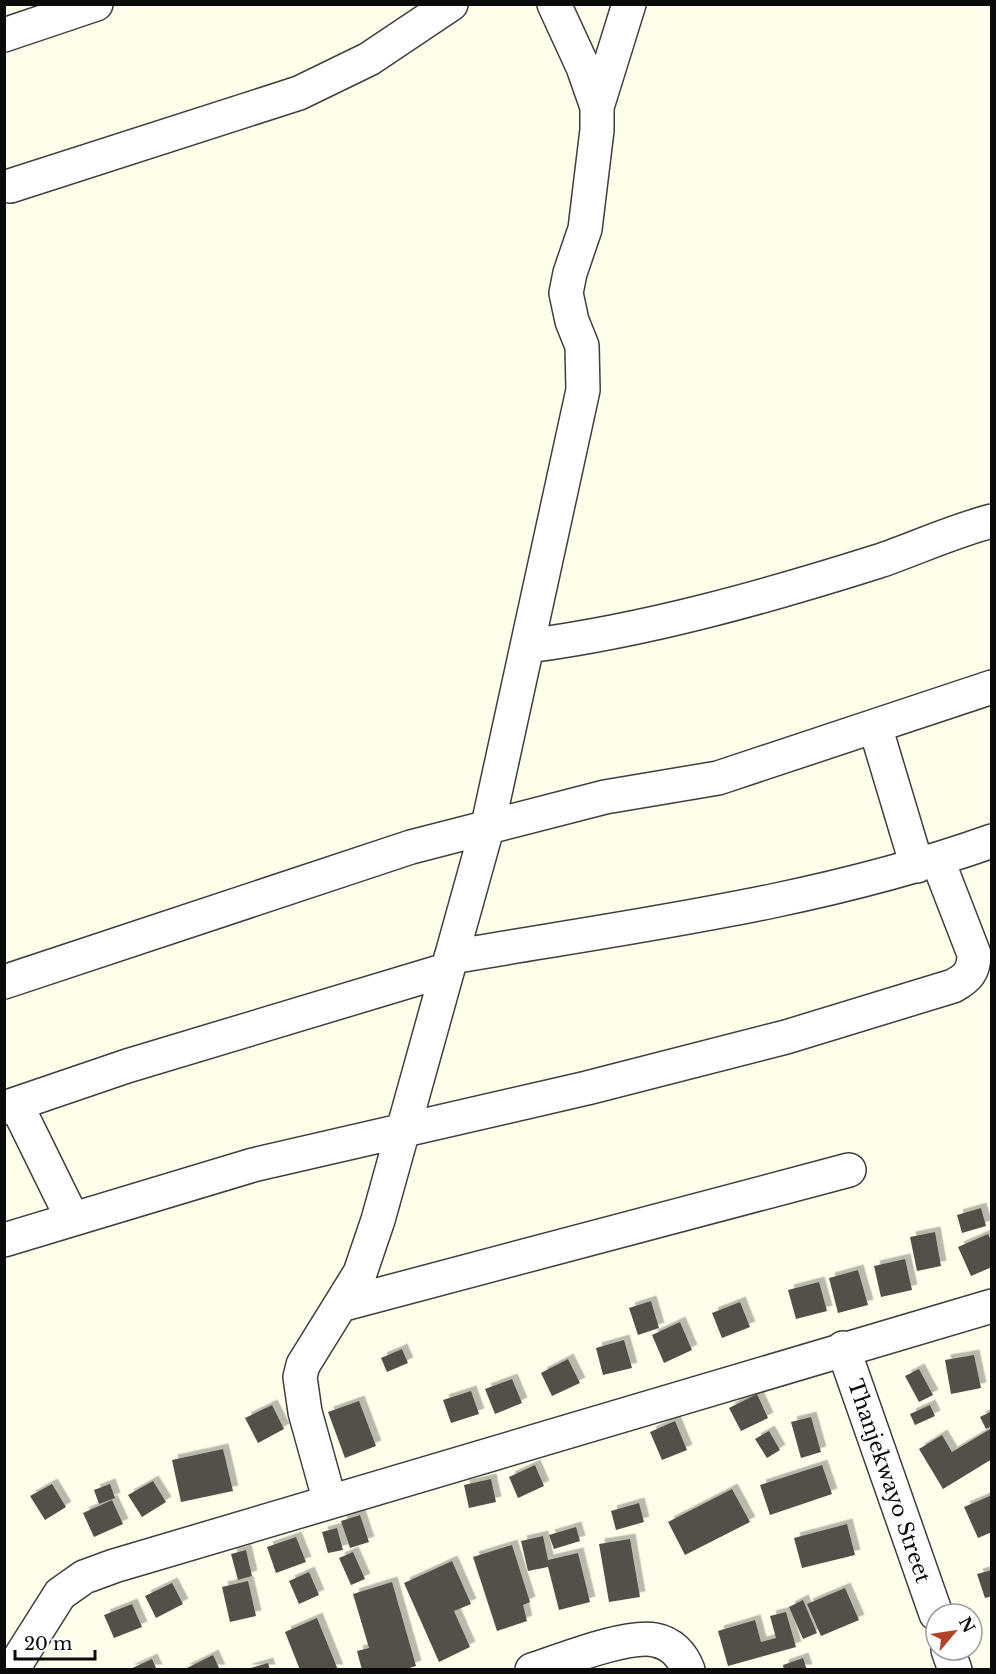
<svg xmlns="http://www.w3.org/2000/svg" width="996" height="1674" font-family="'Libre Baskerville',serif">
  <defs>
    <filter id="shadow"><feDropShadow dx="5.5" dy="-5.5" stdDeviation="0" flood-color="#0004"/></filter>
  </defs>
  <rect width="100%" height="100%" fill="#fefeea"/>
  <!-- building -->
  <path fill="#534f48" filter="url(#shadow)" d="M981 1208 986 1226 962 1233 957 1215Z
    M935 1232 941 1266 917 1271 910 1237Z
    M988 1234 992 1243V1267L971 1276 958 1247Z
    M905 1259 912 1290 881 1297 874 1266Z
    M858 1270 868 1305 838 1313 829 1278Z
    M819 1282 827 1311 796 1319 788 1290Z
    M651 1301 659 1328 638 1335 629 1308Z
    M740 1302 750 1327 722 1338 712 1313Z
    M680 1322 692 1350 664 1363 652 1335Z
    M624 1340 632 1368 603 1375 596 1348Z
    M402 1349 408 1363 387 1372 381 1358Z
    M974 1355 981 1388 951 1394 945 1360Z
    M568 1359 580 1383 552 1396 541 1373Z
    M919 1369 933 1395 919 1402 905 1376Z
    M512 1379 522 1403 495 1414 485 1389Z
    M471 1391 479 1414 451 1423 443 1400Z
    M757 1394 768 1418 741 1431 729 1408Z
    M359 1401 376 1446 345 1458 328 1412Z
    M272 1405 284 1429 258 1443 245 1418Z
    M930 1405 935 1416 915 1425 910 1414Z
    M992 1411V1426L986 1429 980 1417Z
    M811 1417 821 1452 801 1458 791 1422Z
    M675 1421 687 1450 662 1460 650 1432Z
    M992 1428V1459L943 1489 919 1449 942 1435 952 1452Z
    M769 1431 780 1450 767 1458 755 1439Z
    M223 1449 233 1491 181 1502 172 1460Z
    M535 1465 544 1486 518 1498 509 1477Z
    M822 1465 832 1494 770 1515 760 1485Z
    M491 1479 496 1502 469 1508 464 1485Z
    M153 1481 166 1502 142 1517 128 1495Z
    M52 1484 66 1507 45 1520 30 1496Z
    M110 1484 115 1498 99 1504 94 1490Z
    M732 1489 750 1522 685 1555 668 1522Z
    M992 1495V1532L978 1538 964 1507Z
    M112 1500 123 1524 94 1537 83 1513Z
    M639 1503 644 1522 616 1530 611 1511Z
    M360 1515 369 1542 350 1548 341 1521Z
    M847 1524 855 1555 802 1568 794 1538Z
    M576 1527 580 1541 554 1549 549 1535Z
    M337 1528 343 1550 328 1553 322 1532Z
    M543 1536 548 1560 578 1553 590 1602 559 1610 548 1567 528 1571 521 1541Z
    M296 1537 306 1562 276 1573 267 1547Z
    M630 1539 640 1597 609 1602 599 1544Z
    M512 1545 530 1602 523 1605 527 1621 497 1631 473 1557Z
    M246 1550 252 1576 238 1580 231 1554Z
    M353 1552 365 1579 351 1585 339 1558Z
    M452 1561 471 1604 454 1611 470 1647 439 1662 404 1583Z
    M992 1570V1596L985 1598 977 1574Z
    M309 1572 319 1595 299 1604 289 1581Z
    M248 1581 256 1616 230 1622 222 1587Z
    M392 1582 416 1666 403 1670H362L357 1651 369 1648 353 1594Z
    M172 1583 183 1604 156 1618 145 1596Z
    M845 1588 859 1620 821 1636 807 1604Z
    M803 1600 817 1633 803 1639 789 1607Z
    M132 1604 142 1627 114 1638 104 1615Z
    M786 1612 796 1647 728 1666 718 1631 755 1620 761 1642 776 1638 770 1616Z
    M317 1618 338 1670H300L285 1632Z
    M213 1655 220 1670H183Z
    M803 1658 807 1670H784L783 1665Z
    M152 1659 157 1670H128Z
    M268 1663 270 1670H247V1669Z"/>
  <g fill="none" stroke-linecap="round" stroke-linejoin="round">
    <defs>
      <path id="minor" d="M4 35 96 4
        M597 107 629 4
        M10 186 299 93 369 59 451 4
        M528 646C648 630 765 597 879 561 917 548 953 531 992 521
        M875 726 917 866
        M451 957C632 926 818 903 992 841
        M4 982 411 847 605 797 718 778 992 687
        M16 1104 72 1218
        M4 1108 127 1066 446 970
        M4 1240 253 1165 587 1088 786 1037 953 986C968 978 974 971 974 954L938 861
        M340 1305 849 1170
        M843 1348 936 1614
        M330 1502 305 1412 300 1377 303 1365 360 1273 378 1220 488 825 583 390 582 346 572 321 566 293 570 273 585 229 597 130V107L583 67 554 4
        M948 1650 955 1670
        M12 1670 60 1594 84 1577 114 1566 992 1306
        M532 1670C560 1661 627 1634 655 1640 671 1643 682 1654 688 1670"/>
    </defs>
    <!-- minor casing -->
    <use href="#minor" stroke="#3e3e3e" stroke-width="36"/>
    <!-- minor -->
    <use href="#minor" stroke="#fff" stroke-width="33"/>
  </g>
  <g text-anchor="middle" dominant-baseline="central" stroke-width="6" stroke-linejoin="round" paint-order="stroke">
    <!-- street labels -->
    <g font-size="21" fill="#0b0b0b" stroke="#fff">
      <text transform="translate(889 1481) rotate(71)">Thanjekwayo Street</text>
    </g>
  </g>
  <!-- border -->
  <rect width="996" height="1674" fill="none" stroke="#0b0b0b" stroke-width="12"/>
  <!-- north arrow -->
  <g transform="translate(954 1632) rotate(61)"><circle r="28" fill="#ffffff" stroke="#9d9d9d" stroke-width="1.5"/>
  <path d="M0-4.5L10 22L0 15L-10 22Z" fill="#b3422b"/>
  <text y="-9" font-size="16" font-weight="bold" text-anchor="middle" fill="#0b0b0b">N</text>
  </g>
  <!-- scale -->
  <path d="M15 1650v9h80v-9" fill="none" stroke="#0b0b0b" stroke-width="3"/>
  <text x="24" y="1650" font-size="18" fill="#0b0b0b" stroke="#ffffff" stroke-width="4.5" paint-order="stroke">20 m</text>
</svg>
